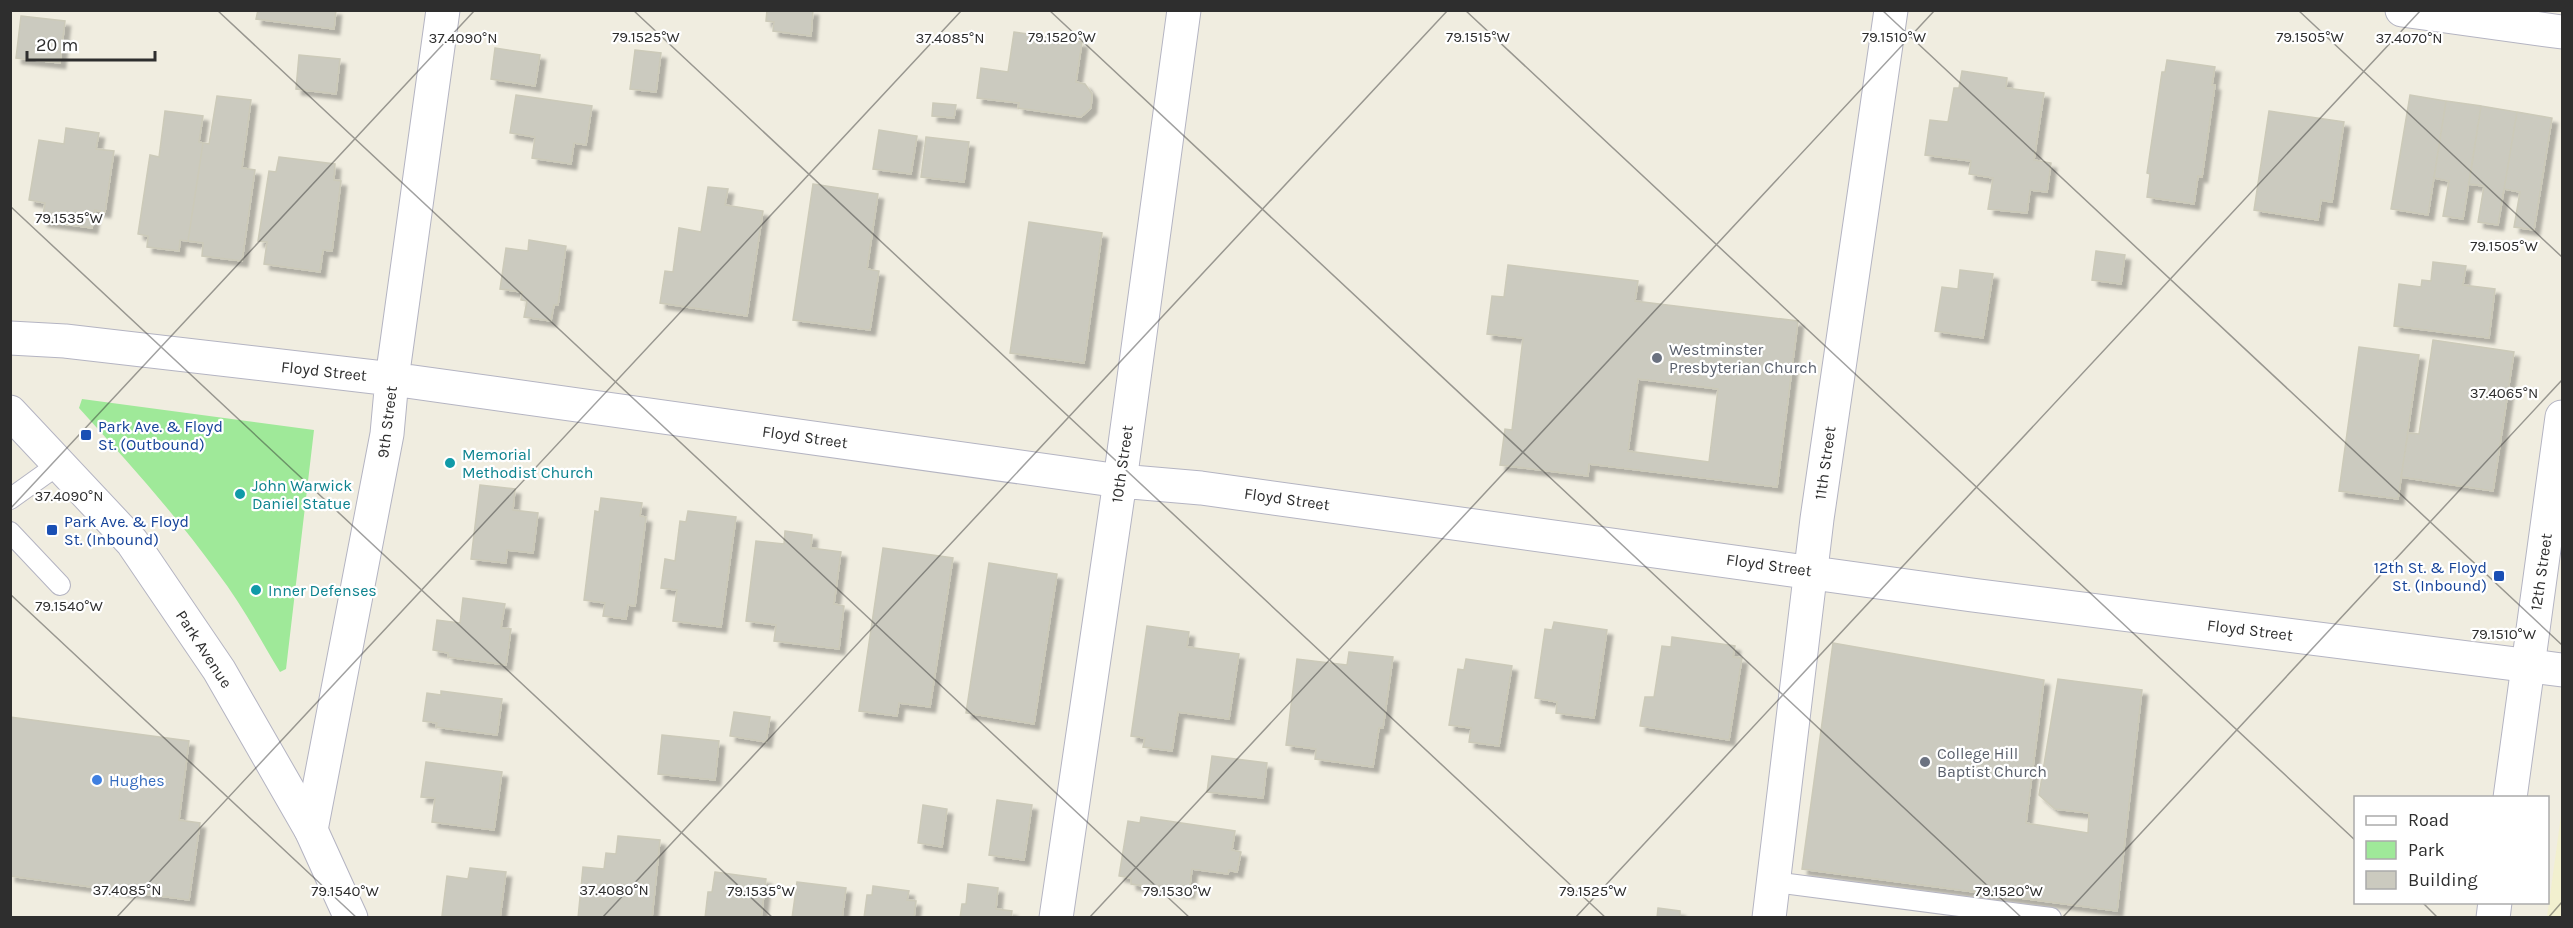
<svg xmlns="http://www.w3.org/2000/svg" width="2573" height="928" font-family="Karla,sans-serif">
  <defs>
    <filter id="shadow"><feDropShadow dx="5.5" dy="5.5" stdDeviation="1.5" flood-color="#0004"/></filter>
  </defs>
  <rect width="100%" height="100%" fill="#f0ede0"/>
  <!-- education -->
  <path fill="#f2f0cf" d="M2562 808V917H2547Z"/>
  <!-- green -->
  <path fill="#9fe999" d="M82 399 314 430 286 669 280 672C260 639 241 603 217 572 175 514 127 461 79 408Z"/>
  <!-- building -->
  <path fill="#cbcabf" stroke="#cccab9" stroke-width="1.5" fill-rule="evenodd" filter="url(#shadow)" d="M258 10H336L334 29 256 19Z
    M767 10H813L811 36 773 31 774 22 766 21Z
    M21 16 65 21 60 63 16 58Z
    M1014 32 1082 42 1076 82 1085 84 1092 94 1091 108 1081 117 1018 108 1019 103 977 98 981 68 1008 72Z
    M495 48 540 55 535 86 491 79Z
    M635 50 661 53 656 92 630 89Z
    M299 55 340 59 336 94 296 89Z
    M2167 60 2215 67 2212 85H2215L2202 177 2198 176 2194 204 2147 197 2150 174 2147 173 2162 72H2165Z
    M1962 71 2007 78 2006 88 2044 93 2034 160 2051 163 2047 192 2030 190 2027 213 1988 209 1993 178 1969 174 1971 161 1925 155 1930 120 1948 122 1954 88H1959Z
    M516 95 592 106 586 145 574 143 571 164 532 158 535 137 510 133Z
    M2410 95 2446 101 2428 215 2391 209Z
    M217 96 251 100 242 168 255 170 242 261 202 256 203 243 188 241 203 143 209 144Z
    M2446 101 2481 106 2463 219 2443 216 2449 181 2434 178Z
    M933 103 956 105 954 118 932 116Z
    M2481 106 2517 112 2498 225 2478 222 2484 186 2469 184Z
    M165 111 203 116 199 142 203 143 188 241 180 240 179 251 147 247 148 236 138 234 150 155 159 157Z
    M2269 111 2344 122 2332 202 2321 200 2318 220 2254 210Z
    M2517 112 2552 118 2534 230 2514 227 2520 192 2504 189Z
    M66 128 99 133 96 149 114 151 105 212 95 210 92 228 42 221 45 203 29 200 39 140 64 144Z
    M879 130 917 136 911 174 873 169Z
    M926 137 969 142 964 182 921 177Z
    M279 157 335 164 334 180 341 181 332 251 323 250 320 272 264 264 267 242 258 241 269 171 276 172Z
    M813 184 878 194 867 269 879 271 870 330 793 320Z
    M708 187 728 189 725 205 763 211 747 316 660 303 665 271 673 272 679 228 701 232Z
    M1029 222 1102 233 1084 363 1010 353Z
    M529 240 566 246 558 305H554L551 321 524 317 527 301 521 300 522 292 500 289 506 248 528 251Z
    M2096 251 2125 255 2121 284 2092 280Z
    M2433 262 2466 266 2463 285 2495 289 2489 338 2394 326 2399 284 2421 287 2422 280 2431 281Z
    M1508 265 1638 281 1635 301 1798 321 1777 487 1589 464 1588 476 1500 465 1505 429 1512 430 1523 338 1487 334 1492 296 1504 297ZM1638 379 1718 389 1709 462 1628 451Z
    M1960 270 1993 274 1983 338 1935 331 1942 287 1958 289Z
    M2433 340 2514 352 2493 491 2401 477 2408 433 2419 434Z
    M2359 347 2419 355 2398 499 2339 491Z
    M480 485 515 489 513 510 538 513 533 553 507 550 506 563 471 559Z
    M601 498 642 503 640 516 646 517 635 606 628 605 626 619 603 616 605 603 584 600 595 511 599 512Z
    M688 511 736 517 721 627 673 621 677 590 661 588 665 559 675 561 680 521 686 522Z
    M785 531 812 535 811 548 841 552 834 604 844 606 839 649 774 641 776 625 746 621 756 541 784 544Z
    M883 548 953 558 930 707 899 703 897 716 859 711Z
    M989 563 1057 574 1034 724 966 713Z
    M463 598 505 604 501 628 511 629 506 665 448 657V653L433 650 437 620 460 623Z
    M1554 622 1607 630 1594 718 1556 713 1557 702 1535 698 1545 629 1552 630Z
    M1147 626 1189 632 1187 647 1239 654 1229 719 1178 712 1172 751 1143 747 1145 738 1131 736Z
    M1672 637 1735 646 1733 657 1742 658 1729 740 1640 726 1645 697H1654L1662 646 1671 647Z
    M1833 643 2044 680 2026 823 2088 833 2089 813 2055 809 2039 795 2058 679 2142 690 2117 911 1802 869Z
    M1349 652 1393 657 1383 728H1379L1373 767 1315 759 1316 749 1286 745 1297 659 1347 665Z
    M1466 659 1512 666 1499 746 1469 742 1471 728 1449 725 1458 669 1464 670Z
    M441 691 502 699 497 735 436 727 437 723 423 721 427 693 441 695Z
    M734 712 770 717 766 742 730 736Z
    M10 717 189 741 179 820 200 823 189 900 10 876Z
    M662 735 719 741 715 780 658 774Z
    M1212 756 1267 763 1263 798 1207 792Z
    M426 762 502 772 494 830 432 822 435 798 421 797Z
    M997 800 1032 805 1024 860 989 855Z
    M923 805 947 809 942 847 918 843Z
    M1141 817 1235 831 1232 850 1241 852 1237 872 1229 870 1228 874 1192 869 1189 893 1131 884V878L1119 876 1128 821 1140 823Z
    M618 836 660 840 652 918H578L583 867 604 869 606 853 616 854Z
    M470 868 506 872 500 918 442 916 447 876 468 879Z
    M715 872 766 879 761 918H705L708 892H712Z
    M797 882 846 888 842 918H792Z
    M968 884 998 888 996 909 1012 911 1011 918H960L962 904H966Z
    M873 886 909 891 907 900 916 901 914 918H864L867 895H872Z
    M1658 908 1680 911V918H1657Z"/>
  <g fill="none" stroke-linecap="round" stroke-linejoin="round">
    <defs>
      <path id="service" d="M10 499 59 464
        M10 532 60 585
        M1774 882 2051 918"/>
      <path id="minor" d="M2402 10 2562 32
        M10 338 65 341 392 379 1120 481 1201 488 1972 595 2562 670
        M311 830 387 434 392 379 443 10
        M1056 918 1120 481 1184 10
        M1769 918 1817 519 1891 10"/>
      <path id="secondary" d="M10 412 132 542 219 670 311 830 351 918
        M2510 798 2562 417
        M2493 918 2495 902"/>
    </defs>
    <!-- service casing -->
    <use href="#service" stroke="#b4b4c2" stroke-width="22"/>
    <!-- minor casing -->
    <use href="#minor" stroke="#b4b4c2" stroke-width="35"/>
    <!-- secondary casing -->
    <use href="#secondary" stroke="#b4b4c2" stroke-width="35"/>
    <!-- service -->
    <use href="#service" stroke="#fff" stroke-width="20"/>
    <!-- minor -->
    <use href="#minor" stroke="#fff" stroke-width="33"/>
    <!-- secondary -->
    <use href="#secondary" stroke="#fff" stroke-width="33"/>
  </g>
  <!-- ticks -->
  <path fill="none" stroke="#2e2e2e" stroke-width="1.5" stroke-opacity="0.45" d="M217 10 1190 918M633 10 1606 918M1049 10 2022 918M1465 10 2356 841M1882 10 2562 645M2298 10 2562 257M10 206 773 918M10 509 475 10M10 594 357 918M2422 902 2438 918M116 918 962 10M602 918 1448 10M1089 918 1935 10M1575 918 2421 10M2062 918 2562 380M2548 918 2562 902"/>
  <!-- markers -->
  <g fill="#6b7280" stroke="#fff" stroke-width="2">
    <circle cx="1657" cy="358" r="6"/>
    <circle cx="1925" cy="762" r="6"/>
  </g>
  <g fill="#1a4fb4" stroke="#fff" stroke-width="2">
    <rect x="80" y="429" width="12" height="12" rx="3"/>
    <rect x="46" y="524" width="12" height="12" rx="3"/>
    <rect x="2493" y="570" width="12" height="12" rx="3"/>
  </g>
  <g fill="#0f9aa8" stroke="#fff" stroke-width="2">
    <circle cx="450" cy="463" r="6"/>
    <circle cx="240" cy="494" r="6"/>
    <circle cx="256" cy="590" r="6"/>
  </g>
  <circle fill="#3f7fe0" stroke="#fff" stroke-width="2" cx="97" cy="780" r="6"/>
  <g text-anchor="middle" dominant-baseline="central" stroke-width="4.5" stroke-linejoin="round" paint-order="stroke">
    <!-- worship labels -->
    <g font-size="16" fill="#5b616d" stroke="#fff" text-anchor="start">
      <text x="1669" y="349">Westminster<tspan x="1669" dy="18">Presbyterian Church</tspan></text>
      <text x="1937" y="753">College Hill<tspan x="1937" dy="18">Baptist Church</tspan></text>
    </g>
    <!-- street labels -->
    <g font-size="16" fill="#2e2e2e" stroke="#fff">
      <text transform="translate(324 371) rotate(6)">Floyd Street</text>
      <text transform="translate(387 422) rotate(-83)">9th Street</text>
      <text transform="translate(805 437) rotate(8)">Floyd Street</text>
      <text transform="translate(1825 463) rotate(-82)">11th Street</text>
      <text transform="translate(1122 464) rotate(-82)">10th Street</text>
      <text transform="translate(1287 499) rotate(8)">Floyd Street</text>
      <text transform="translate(1769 565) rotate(8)">Floyd Street</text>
      <text transform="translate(2541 572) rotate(-82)">12th Street</text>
      <text transform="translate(2250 630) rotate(7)">Floyd Street</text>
      <text transform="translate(204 649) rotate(57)">Park Avenue</text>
    </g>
    <!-- transit labels -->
    <g font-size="16" fill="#164399" stroke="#fff" text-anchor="start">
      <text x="98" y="426">Park Ave. &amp; Floyd<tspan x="98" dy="18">St. (Outbound)</tspan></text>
      <text x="64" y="521">Park Ave. &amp; Floyd<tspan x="64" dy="18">St. (Inbound)</tspan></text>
      <text x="2487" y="567" text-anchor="end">12th St. &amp; Floyd<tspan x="2487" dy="18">St. (Inbound)</tspan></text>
    </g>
    <!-- culture labels -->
    <g font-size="16" fill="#0d838f" stroke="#fff" text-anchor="start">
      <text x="462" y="454">Memorial<tspan x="462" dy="18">Methodist Church</tspan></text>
      <text x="252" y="485">John Warwick<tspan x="252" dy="18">Daniel Statue</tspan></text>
      <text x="268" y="590">Inner Defenses</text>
    </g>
    <!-- shop labels -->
    <g font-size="16" fill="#366cbe" stroke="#fff" text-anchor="start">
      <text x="109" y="780">Hughes</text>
    </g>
  </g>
  <g font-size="15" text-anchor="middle" fill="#2e2e2e" stroke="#fff" stroke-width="4.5" stroke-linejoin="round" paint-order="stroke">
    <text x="646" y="42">79.1525°W</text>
    <text x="1062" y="42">79.1520°W</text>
    <text x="1478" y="42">79.1515°W</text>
    <text x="1894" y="42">79.1510°W</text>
    <text x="2310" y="42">79.1505°W</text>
    <text x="463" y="43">37.4090°N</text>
    <text x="950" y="43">37.4085°N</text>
    <text x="2409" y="43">37.4070°N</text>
    <text x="69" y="223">79.1535°W</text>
    <text x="2504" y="251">79.1505°W</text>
    <text x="2504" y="398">37.4065°N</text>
    <text x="69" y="501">37.4090°N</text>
    <text x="69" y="611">79.1540°W</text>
    <text x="2504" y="639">79.1510°W</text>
    <text x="127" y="895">37.4085°N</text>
    <text x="614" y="895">37.4080°N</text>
    <text x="345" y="896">79.1540°W</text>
    <text x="761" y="896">79.1535°W</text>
    <text x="1177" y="896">79.1530°W</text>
    <text x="1593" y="896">79.1525°W</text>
    <text x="2009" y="896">79.1520°W</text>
  </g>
  <!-- border -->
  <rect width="2573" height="928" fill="none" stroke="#2e2e2e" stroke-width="24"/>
  <!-- legend -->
  <rect x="2354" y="796" width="195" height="108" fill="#ffffff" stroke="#ababab" stroke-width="1.5"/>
  <rect x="2366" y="816" width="30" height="9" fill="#ffffff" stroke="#ababab" stroke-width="1.5"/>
  <text x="2408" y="826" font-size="18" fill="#2e2e2e">Road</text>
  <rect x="2366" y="841" width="30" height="18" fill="#9fe999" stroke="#ababab" stroke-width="1.5"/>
  <text x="2408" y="856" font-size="18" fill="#2e2e2e">Park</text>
  <rect x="2366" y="871" width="30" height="18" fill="#cbcabf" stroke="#ababab" stroke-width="1.5"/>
  <text x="2408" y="886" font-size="18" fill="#2e2e2e">Building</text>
  <!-- scale -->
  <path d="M27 51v9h128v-9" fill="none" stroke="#2e2e2e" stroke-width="3"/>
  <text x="36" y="51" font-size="18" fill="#2e2e2e" stroke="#ffffff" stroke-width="4.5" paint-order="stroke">20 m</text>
</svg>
